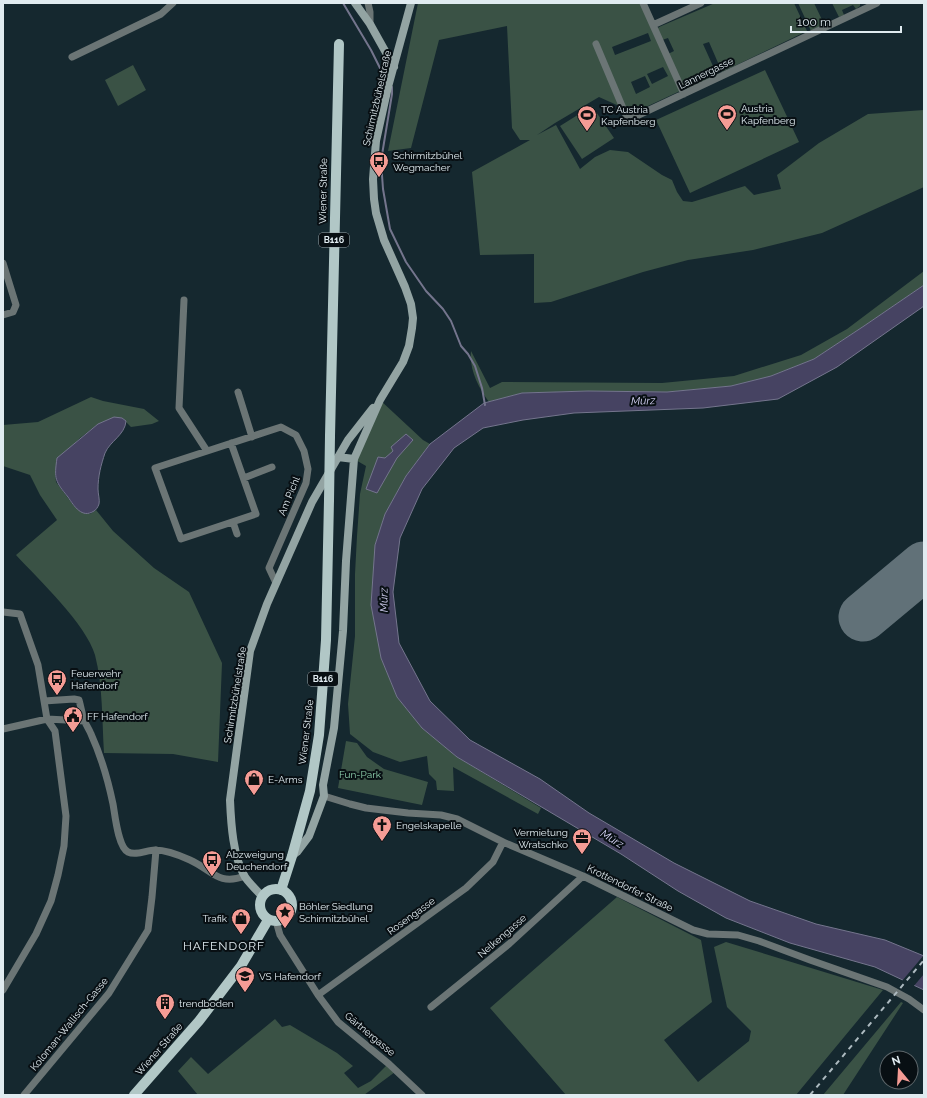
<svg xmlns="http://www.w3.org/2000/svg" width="927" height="1098" font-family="Raleway,sans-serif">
  <rect width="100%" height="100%" fill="#15282f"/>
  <!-- green -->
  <path fill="#3a5245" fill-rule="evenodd" d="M418 3H640L680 91 633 113 629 112 628 110 599 97 555 123 537 135 556 125 580 169 595 157 610 150 628 152 662 175 672 180 677 192 683 201 692 202 745 186 754 195 781 189 777 175 819 143 868 114 924 110V187L822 233 753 250 688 260 643 272 551 302 534 303V254L480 255 472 172 530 140H520L512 128 507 26 439 40 411 148 388 151ZM648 33 651 41 615 55 612 47ZM663 67 668 76 652 84 647 74ZM645 76 650 87 636 94 631 82Z
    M715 3H794L807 31 722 72 709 42 703 44 717 75 686 89 684 87 668 54 674 51 668 38 662 40 657 29 659 27Z
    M798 3H814L824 24 811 31Z
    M832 3H855V4L860 3V6L856 9 853 5 842 10 844 15 839 17Z
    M133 65 146 90 118 106 105 80Z
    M765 70 799 142 690 193 656 120Z
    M592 106 614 138 582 159 560 126Z
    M924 271V285L864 326 814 359 771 376 731 386 667 392 588 391 522 393 489 402C478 387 469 369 471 351L490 388 502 382 662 383 734 376 801 355 847 329Z
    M91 397 103 401 144 409 159 421 152 424 131 427 122 418 98 424 80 438 72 446 55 472 56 482 74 506 90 514 96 510 113 531 154 568 189 592 222 663 218 762 173 754 104 753C102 721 103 686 95 655 86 624 39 580 16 555L57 520 40 495 30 475 3 466V425L38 422Z
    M380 400 423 440 430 444 406 476 385 514 375 545 381 658 397 697 422 728 457 757 541 808 538 814 453 767 454 791 437 790 436 781 429 774 427 756 400 762 373 752 350 734 348 704 355 636V574L357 536 360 494 366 466 354 459Z
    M346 741 357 743 367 757 384 769 428 782 422 805 338 788Z
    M617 897 701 940 712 1002 664 1040 698 1082 749 1041 751 1031 727 1007 714 947 726 942 883 990 796 1095H566L490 1008Z
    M901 1002 903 1003 843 1095H823Z
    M275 1019 282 1027 290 1025 337 1053 353 1066 344 1073 358 1088 371 1081 387 1065 395 1072 364 1095H198L178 1071 191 1057 208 1074Z"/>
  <!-- water -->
  <path fill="#464362" stroke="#74758d" d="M924 285V306L837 367 778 399 703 408 574 413 523 420 483 428 454 448 422 489 400 538 393 592 399 643 430 701 470 740 540 779 589 813 674 863 750 901 816 924 885 940 924 956V990L875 967 790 943 726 918 678 891 621 854 457 757 422 728 397 697 381 658 371 605 375 545 385 514 406 476 430 444 484 403 522 393 588 391 667 392 731 386 771 376 814 359 864 326Z
    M114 417 122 418 126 421C125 435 110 441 105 453 101 465 98 476 98 489 98 494 100 500 99 504 98 507 96 510 94 511 82 519 74 506 68 497 55 481 54 479 57 458L98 424Z
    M406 434 413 440 397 458 377 493 366 489 378 457 385 458 393 451 391 447Z"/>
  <!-- pier -->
  <path fill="#15282f" d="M924 955V974L913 987 902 981Z"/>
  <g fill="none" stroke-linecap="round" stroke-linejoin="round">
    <!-- stream -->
    <path stroke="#74758d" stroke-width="2" d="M343 3 371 50 385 78
      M392 87V94L381 161 383 189 390 229 406 262 426 291 443 309 451 321 461 346 468 354 475 366 482 388 485 405"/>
    <!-- runway -->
    <path stroke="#617178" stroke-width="49" d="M863 617 924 566"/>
    <!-- street -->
    <path stroke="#6b7575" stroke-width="7" d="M368 3 370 12V24
      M643 3 684 94
      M653 25 701 3
      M596 44 628 120 877 3
      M72 57 161 14 173 3
      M3 263 16 305 13 312 3 315
      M184 300 179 408 207 451
      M238 392 252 437
      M231 443 256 514 181 539 155 468 281 427 296 435 304 451 308 469 306 483 269 568 276 583
      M244 478 272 467
      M233 522 237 534
      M3 612 20 614 38 665 47 719 55 731 66 816 64 846 58 875 51 901 36 934 3 990
      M44 701 74 699 79 700C81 707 82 714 84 720 86 725 89 729 91 734 101 756 108 780 113 804 115 815 118 847 128 852 136 856 147 850 155 850 167 850 179 855 190 860 212 870 218 886 245 876
      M3 729 47 719 85 721
      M324 796 350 804 366 808 408 813 441 815 457 819 503 842 583 876 693 930 708 934 738 935 759 941 810 960 887 987 909 999 924 1010
      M276 921 280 935 318 995 338 1022 389 1064 422 1095
      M318 995 466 888 493 862 503 842
      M431 1007 509 944 583 876
      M24 1095 109 993 148 930 152 897 156 850"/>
    <!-- secondary -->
    <path stroke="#93a4a3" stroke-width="8" d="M355 3 370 24 394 67
      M338 457 354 459
      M292 856 297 852 309 836 324 796 323 785 334 728 343 631 346 561 354 459 380 400 403 362 409 346 412 328 413 318 411 304 405 287 384 240 376 213 374 199 373 179 376 141 388 87 411 3
      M262 896C256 890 250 884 245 877 233 857 231 824 230 800L250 651 267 604 312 502 348 440 373 408"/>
    <!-- primary -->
    <path stroke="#b1c7c6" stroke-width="10" d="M330 436 339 44
      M260 905a16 16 0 1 1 32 0a16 16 0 1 1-32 0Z
      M281 890 292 856 310 791 319 735 326 640 329 500
      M134 1095 199 1021 241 966 268 920"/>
    <!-- rail -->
    <path stroke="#adbac0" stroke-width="2" stroke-dasharray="5 5" stroke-linecap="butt" d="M810 1095 924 960"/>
    <!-- primary-bridge -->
    <path stroke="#b1c7c6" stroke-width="10" d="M329 500 330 436"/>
  </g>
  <!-- icons -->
  <defs>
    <symbol id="stadium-pin" viewBox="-11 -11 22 30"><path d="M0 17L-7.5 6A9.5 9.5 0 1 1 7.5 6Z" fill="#f59c95" stroke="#080f13"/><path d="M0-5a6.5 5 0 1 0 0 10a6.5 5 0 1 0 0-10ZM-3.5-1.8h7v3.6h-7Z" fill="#111"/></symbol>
    <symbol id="bus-pin" viewBox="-11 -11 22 30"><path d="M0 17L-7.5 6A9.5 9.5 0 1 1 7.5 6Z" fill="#f59c95" stroke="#080f13"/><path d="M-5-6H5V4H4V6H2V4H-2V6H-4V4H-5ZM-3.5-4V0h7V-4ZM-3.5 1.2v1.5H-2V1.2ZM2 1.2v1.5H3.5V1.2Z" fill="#111"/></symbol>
    <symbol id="civic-pin" viewBox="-11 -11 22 30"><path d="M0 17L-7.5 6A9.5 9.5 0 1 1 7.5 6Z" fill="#f59c95" stroke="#080f13"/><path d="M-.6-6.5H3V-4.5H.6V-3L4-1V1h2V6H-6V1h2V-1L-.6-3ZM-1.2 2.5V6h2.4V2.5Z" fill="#111"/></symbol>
    <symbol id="shop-pin" viewBox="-11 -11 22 30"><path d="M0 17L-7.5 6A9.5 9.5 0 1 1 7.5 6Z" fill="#f59c95" stroke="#080f13"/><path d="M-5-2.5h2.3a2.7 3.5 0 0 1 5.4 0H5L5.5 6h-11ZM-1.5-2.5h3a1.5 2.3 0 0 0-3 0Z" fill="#111"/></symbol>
    <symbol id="church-pin" viewBox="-11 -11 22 30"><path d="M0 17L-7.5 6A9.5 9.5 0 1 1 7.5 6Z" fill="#f59c95" stroke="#080f13"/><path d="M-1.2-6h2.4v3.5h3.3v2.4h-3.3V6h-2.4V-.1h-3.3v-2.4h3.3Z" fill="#111"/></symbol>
    <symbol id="office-pin" viewBox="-11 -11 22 30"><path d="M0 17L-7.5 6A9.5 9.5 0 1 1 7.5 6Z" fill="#f59c95" stroke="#080f13"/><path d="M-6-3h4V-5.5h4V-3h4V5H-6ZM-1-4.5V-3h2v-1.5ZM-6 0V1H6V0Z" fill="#111"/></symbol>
    <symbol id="sight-pin" viewBox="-11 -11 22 30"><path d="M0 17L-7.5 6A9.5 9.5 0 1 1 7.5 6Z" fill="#f59c95" stroke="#080f13"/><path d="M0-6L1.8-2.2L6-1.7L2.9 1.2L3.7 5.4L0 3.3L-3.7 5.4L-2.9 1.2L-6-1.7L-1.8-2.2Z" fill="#111"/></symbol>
    <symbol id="school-pin" viewBox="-11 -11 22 30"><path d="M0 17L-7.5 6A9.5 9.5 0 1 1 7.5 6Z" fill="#f59c95" stroke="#080f13"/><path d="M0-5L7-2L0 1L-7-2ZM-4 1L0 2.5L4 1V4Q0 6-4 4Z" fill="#111"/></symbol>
    <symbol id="building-pin" viewBox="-11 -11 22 30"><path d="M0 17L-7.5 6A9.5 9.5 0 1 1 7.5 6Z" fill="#f59c95" stroke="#080f13"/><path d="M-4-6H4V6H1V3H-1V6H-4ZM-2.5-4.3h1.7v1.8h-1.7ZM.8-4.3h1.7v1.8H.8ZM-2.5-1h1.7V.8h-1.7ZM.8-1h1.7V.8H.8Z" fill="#111"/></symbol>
  </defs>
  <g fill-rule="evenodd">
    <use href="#stadium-pin" x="716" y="103" width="22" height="30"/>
    <use href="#stadium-pin" x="576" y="104" width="22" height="30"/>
    <use href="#bus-pin" x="368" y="150" width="22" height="30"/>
    <use href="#bus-pin" x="46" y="668" width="22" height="30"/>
    <use href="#civic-pin" x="62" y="705" width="22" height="30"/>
    <use href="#shop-pin" x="243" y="768" width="22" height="30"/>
    <use href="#church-pin" x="371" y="814" width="22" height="30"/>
    <use href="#office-pin" x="571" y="827" width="22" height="30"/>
    <use href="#bus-pin" x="201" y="849" width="22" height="30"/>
    <use href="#sight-pin" x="274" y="901" width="22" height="30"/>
    <use href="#shop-pin" x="230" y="907" width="22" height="30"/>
    <use href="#school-pin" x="234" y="965" width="22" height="30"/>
    <use href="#building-pin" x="154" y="992" width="22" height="30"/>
  </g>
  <g text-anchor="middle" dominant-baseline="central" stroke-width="4" stroke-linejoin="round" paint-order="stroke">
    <!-- shield labels -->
    <g fill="#080f13" stroke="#9fa9ae" stroke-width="1">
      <rect x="319" y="233" width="30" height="14" rx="3"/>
      <rect x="308" y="672" width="30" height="14" rx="3"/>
    </g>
    <g font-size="9" font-weight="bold" fill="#e0ebf0">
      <text x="334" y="240">B116</text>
      <text x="323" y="679">B116</text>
    </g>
    <!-- street labels -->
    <g font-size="10" fill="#e0ebf0" stroke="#080f13">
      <text transform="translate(706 73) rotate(-26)">Lannergasse</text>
      <text transform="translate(377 98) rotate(-77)">Schirmitzbühelstraße</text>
      <text transform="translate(323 191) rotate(-89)">Wiener Straße</text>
      <text transform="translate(289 496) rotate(-68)">Am Pichl</text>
      <text transform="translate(235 695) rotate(-81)">Schirmitzbühelstraße</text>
      <text transform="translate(306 732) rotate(-83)">Wiener Straße</text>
      <text transform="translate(630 888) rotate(26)">Krottendorfer Straße</text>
      <text transform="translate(411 916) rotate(-36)">Rosengasse</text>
      <text transform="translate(502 936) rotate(-41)">Nelkengasse</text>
      <text transform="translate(69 1024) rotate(-51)">Koloman-Wallisch-Gasse</text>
      <text transform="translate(370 1034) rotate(40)">Gärtnergasse</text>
      <text transform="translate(159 1049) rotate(-49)">Wiener Straße</text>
    </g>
    <!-- poi labels -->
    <g font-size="10" fill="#e0ebf0" stroke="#080f13" text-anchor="start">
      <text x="741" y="108">Austria<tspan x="741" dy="12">Kapfenberg</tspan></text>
      <text x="601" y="109">TC Austria<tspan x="601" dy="12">Kapfenberg</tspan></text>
      <text x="393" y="155">Schirmitzbühel<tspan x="393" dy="12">Wegmacher</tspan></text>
      <text x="71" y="673">Feuerwehr<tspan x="71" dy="12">Hafendorf</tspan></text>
      <text x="87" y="716">FF Hafendorf</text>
      <text x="268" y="779">E-Arms</text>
      <text x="396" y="825">Engelskapelle</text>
      <text x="568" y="832" text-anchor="end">Vermietung<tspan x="568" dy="12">Wratschko</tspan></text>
      <text x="226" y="854">Abzweigung<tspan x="226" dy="12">Deuchendorf</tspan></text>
      <text x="299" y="906">Böhler Siedlung<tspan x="299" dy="12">Schirmitzbühel</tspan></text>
      <text x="227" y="918" text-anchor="end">Trafik</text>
      <text x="259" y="976">VS Hafendorf</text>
      <text x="179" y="1003">trendboden</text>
    </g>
    <!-- park labels -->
    <g font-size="10" fill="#8fd0ae" stroke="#080f13">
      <text x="360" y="774">Fun-Park</text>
    </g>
    <!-- water labels -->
    <g font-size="11" font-style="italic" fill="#dad7fa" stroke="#080f13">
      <text transform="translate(643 401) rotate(-2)">Mürz</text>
      <text transform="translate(384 600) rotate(-91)">Mürz</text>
      <text transform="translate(612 839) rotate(32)">Mürz</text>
    </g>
    <!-- quarter labels -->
    <g font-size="12" letter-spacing="1" fill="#e0ebf0" stroke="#080f13">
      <text x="224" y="946">HAFENDORF</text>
    </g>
  </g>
  <!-- border -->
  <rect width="927" height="1098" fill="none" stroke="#e0ebf0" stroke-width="8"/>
  <!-- north arrow -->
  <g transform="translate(899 1070) rotate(342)"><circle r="19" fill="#080f13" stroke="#5e676b"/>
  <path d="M0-3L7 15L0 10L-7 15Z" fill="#f59c95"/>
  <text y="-6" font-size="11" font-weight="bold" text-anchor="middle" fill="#e0ebf0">N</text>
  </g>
  <!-- scale -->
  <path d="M791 26v6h110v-6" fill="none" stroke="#e0ebf0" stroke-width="2"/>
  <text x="797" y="26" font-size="12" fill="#e0ebf0" stroke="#080f13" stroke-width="3" paint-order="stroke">100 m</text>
</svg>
